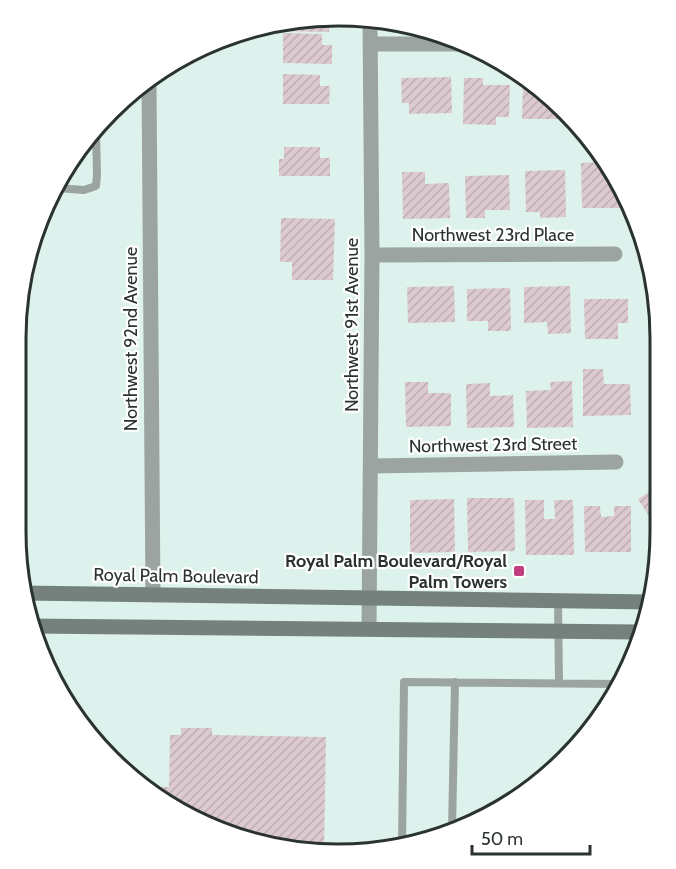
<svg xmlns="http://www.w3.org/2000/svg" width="676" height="869" font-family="Cabin,sans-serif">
  <defs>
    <pattern id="building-hatch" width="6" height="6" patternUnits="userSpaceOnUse" patternTransform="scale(1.5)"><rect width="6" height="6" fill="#dccad0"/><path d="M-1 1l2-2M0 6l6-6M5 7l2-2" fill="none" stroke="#bdaeb3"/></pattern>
  </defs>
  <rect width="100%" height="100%" fill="#ddf2ec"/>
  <!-- building -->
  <path fill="url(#building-hatch)" d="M296 18 329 20V32L277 31V24Z
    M283 33 322 34V45H332V64L283 63Z
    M283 74 320 75V86H330L329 104H283Z
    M451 77 452 113 409 114V103H402L401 78Z
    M464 78H483V85H510L509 117H496V125L463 124Z
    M523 85H538L566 118V119H522Z
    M284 147H320V158H330V176H279V159H284Z
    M604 162V176H618L631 208H582L581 163Z
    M565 170 566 217 540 218V212H526L525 171Z
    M402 172H425V184L449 183 450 218 403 219Z
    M509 175 510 210H485V218H466L465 176Z
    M281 218 335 219 333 280H292V262H280Z
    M454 286 455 322 408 323 407 287Z
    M570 286 571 333 548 334 547 322 524 323V287Z
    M510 288 511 331H488V321H467V289Z
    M655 291 660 317V321L646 296Z
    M584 299H628V323H618V339H585Z
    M583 369H603L604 384H630L631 415 583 416Z
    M572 381 573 427 527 428 526 391 551 390 550 382Z
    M405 382H428V393H451V426L406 427Z
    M490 383V396L513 395 514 427 467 428 466 384Z
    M659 403 658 428 649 407Z
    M657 487 656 527 638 499Z
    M467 498H514L515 551 468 552Z
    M454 499 455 552 410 553V500Z
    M525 500H544V519H555L554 500H573L574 555H526Z
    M584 506H600L601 517 614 516V506H631V552H585Z
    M181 728H212V735L326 737 324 852 255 843 177 811 160 798V787H169L170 735H181Z"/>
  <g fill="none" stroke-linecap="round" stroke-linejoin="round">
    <!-- service -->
    <path stroke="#9ba4a1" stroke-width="8" d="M57 188 84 190 96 186 97 175 96 129
      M558 601 559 683
      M452 830 455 682
      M402 846 404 682 617 684"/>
    <!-- minor -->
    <path stroke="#9ba4a1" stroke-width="15" d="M370 44H458
      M149 83 153 595
      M372 255 615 254
      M371 466 616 462
      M369 628 372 255 370 23"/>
    <!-- secondary -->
    <path stroke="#74817d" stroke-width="15" d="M23 593 651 602
      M30 626 639 632"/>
  </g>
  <!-- markers -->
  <rect fill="#c23d80" stroke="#fff" stroke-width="2" x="513" y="565" width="12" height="12" rx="3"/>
  <g text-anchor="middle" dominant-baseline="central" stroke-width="4.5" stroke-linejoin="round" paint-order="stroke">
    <!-- street labels -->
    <g font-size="18" fill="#2b3330" stroke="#fff">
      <text x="493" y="235">Northwest 23rd Place</text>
      <text transform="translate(352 325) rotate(-90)">Northwest 91st Avenue</text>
      <text transform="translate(131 339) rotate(-90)">Northwest 92nd Avenue</text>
      <text transform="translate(493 445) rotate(-1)">Northwest 23rd Street</text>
      <text transform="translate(176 576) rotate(1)">Royal Palm Boulevard</text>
    </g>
    <!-- poi labels -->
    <g font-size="18" font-weight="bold" fill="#2b3330" stroke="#fff" text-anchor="end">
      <text x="507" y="561">Royal Palm Boulevard/Royal<tspan x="507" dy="21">Palm Towers</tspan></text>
    </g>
  </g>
  <!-- crop -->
  <path d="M0 0H676V869H0ZM338 26H338A312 312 0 0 1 650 338V532A312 312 0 0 1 338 844H338A312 312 0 0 1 26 532V338A312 312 0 0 1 338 26Z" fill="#fff" fill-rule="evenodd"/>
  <path fill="none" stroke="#2b3330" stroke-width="3" d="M338 26H338A312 312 0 0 1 650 338V532A312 312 0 0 1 338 844H338A312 312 0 0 1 26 532V338A312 312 0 0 1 338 26Z"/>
  <!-- scale -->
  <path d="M472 845v9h118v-9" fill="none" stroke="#2b3330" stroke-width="3"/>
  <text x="481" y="845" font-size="18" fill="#2b3330" stroke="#ffffff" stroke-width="4.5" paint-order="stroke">50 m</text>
</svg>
